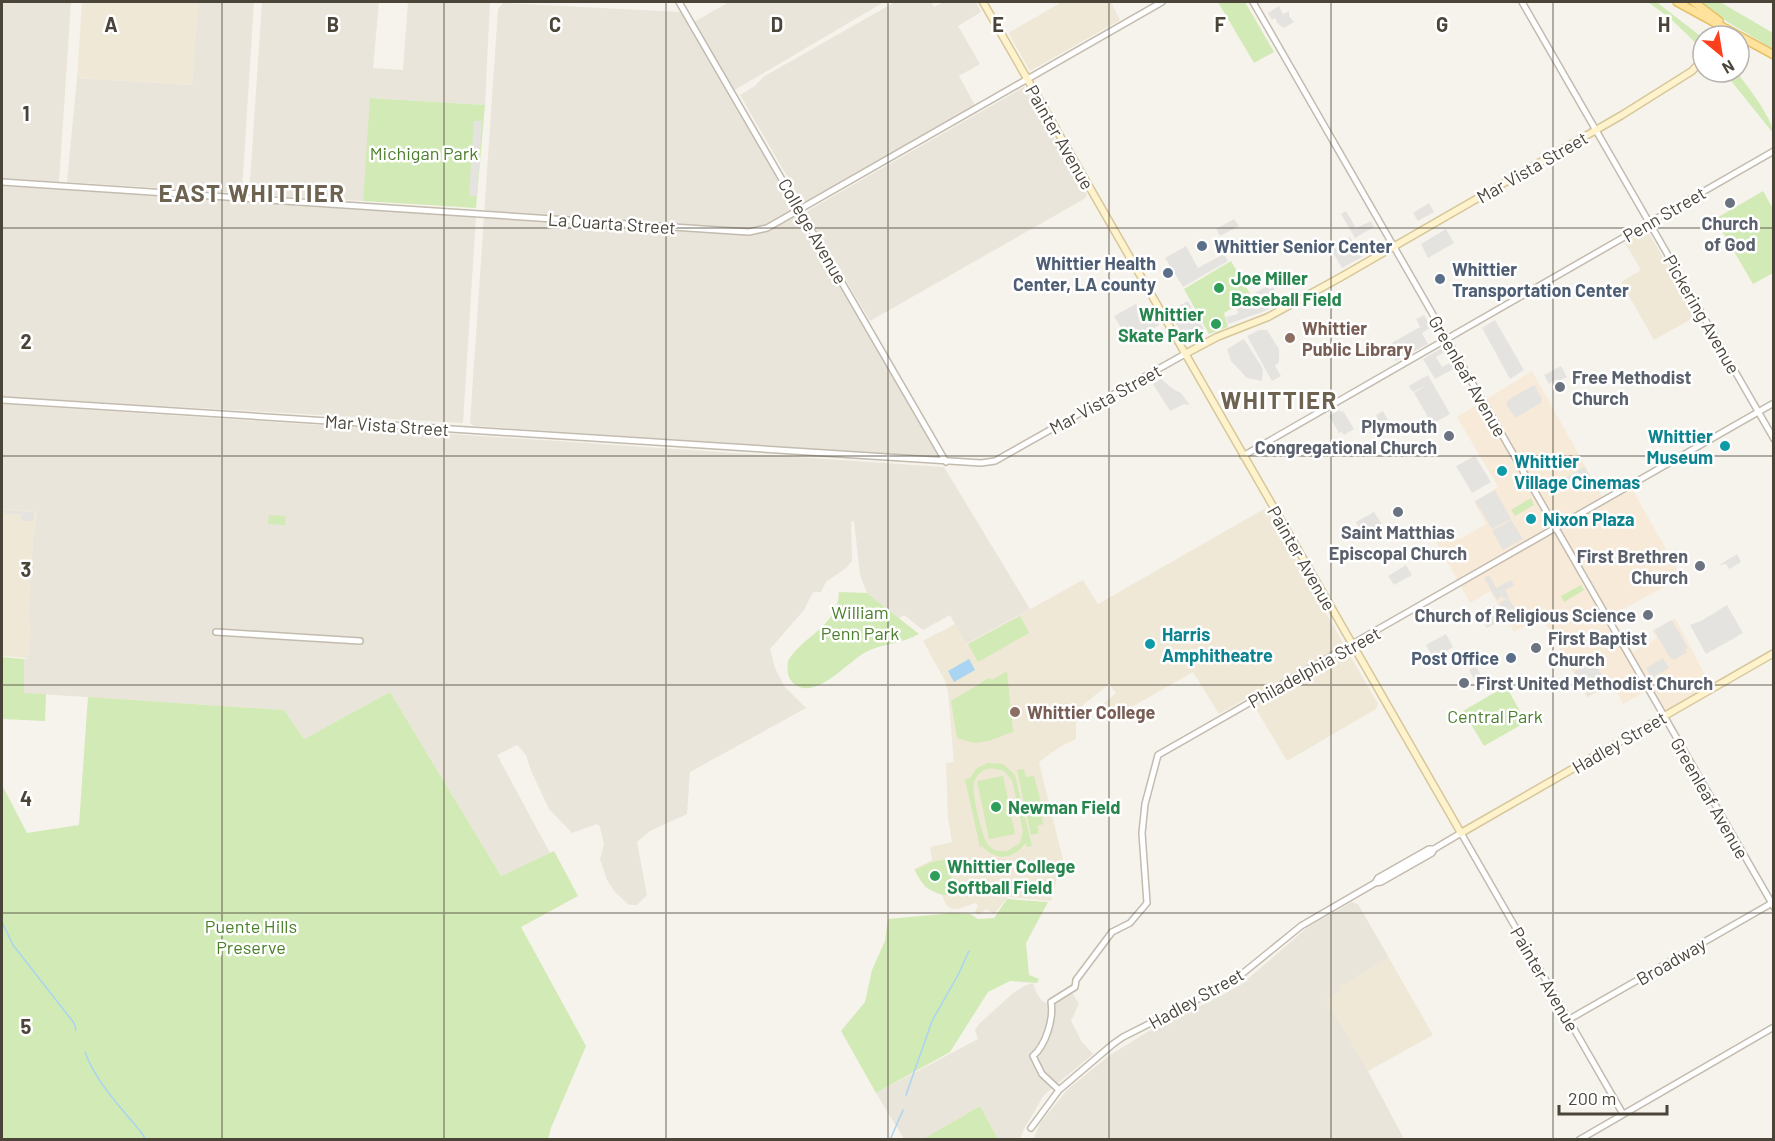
<svg xmlns="http://www.w3.org/2000/svg" width="1775" height="1141" font-family="Barlow,sans-serif">
  <rect width="100%" height="100%" fill="#f6f3ec"/>
  <!-- residential -->
  <path fill="#eae5da" d="M2 2H71L59 182 2 178Z
    M198 2H254L242 191 239 193 67 182 77 78 192 85Z
    M262 2H379L373 68 403 70 408 2H490L485 105 371 98 363 201 249 195Z
    M729 2H884L733 91 694 22Z
    M895 2H931L934 7 944 2H976L981 12 958 26 980 64 959 76 975 105 805 202H802L740 95 755 86 763 77Z
    M503 3 681 12 938 455 937 457 474 426 470 423 498 9Z
    M1024 87 1087 195 1084 199 870 321 807 214 809 210Z
    M2 186 476 217 463 423 2 397Z
    M2 404 944 467 1030 609 966 644 950 615 923 630 904 615 899 618 867 593 860 575 854 521 851 522 852 561 846 568 826 582 821 592H813L804 610 770 649 775 668 784 686 806 708 690 772 687 814 650 831 637 842 647 895 637 905H629L615 892 607 880 600 859 604 844 600 827 597 824 572 833 549 809 531 771 526 755 517 745 497 755 550 853 501 876 390 692 304 739 284 710 24 693V659L28 658 30 624 28 613 33 538 37 512 2 509Z
    M1352 902 1358 904 1389 958 1340 987 1342 991 1327 1000 1368 1071 1404 1139 1033 1140 1040 1123 1068 1089 1110 1055 1154 1028 1219 997 1242 984 1308 927Z
    M1033 983 1036 992 1042 1001 1048 1004 1057 1003 1072 993 1079 1004 1071 1021 1082 1042 1093 1054 1044 1095 1024 1129 1020 1139H998L980 1106 923 1139H904L876 1093 978 1039 975 1030 980 1023 1012 994 1024 986Z"/>
  <!-- commercial -->
  <path fill="#f7ead8" d="M1532 371 1606 503 1632 489 1682 577 1611 616 1633 652 1657 638 1652 631 1675 618 1710 684 1665 711 1652 688 1623 704 1612 683 1587 698 1542 617 1514 632 1490 591 1470 603 1436 542 1453 532 1458 540 1486 524 1474 502 1498 487 1457 417Z"/>
  <!-- education -->
  <path fill="#efe8d6" d="M82 2H198L192 85 77 78Z
    M1062 2H1111L1120 20 1030 71 1009 34 1010 32Z
    M1647 230 1697 316 1654 340 1621 282 1641 270 1625 243Z
    M2 509 37 511 33 538 28 613 30 624 28 658 2 656Z
    M1264 509 1267 510 1378 704 1376 709 1287 761 1249 697 1219 714 1193 672 1130 708 1125 707 1111 720 1107 718 1100 707 1116 693 1109 684 1083 705 1076 724V739L1060 747 1039 762 1066 872 1057 879 1051 901 1008 897 994 914 986 909 978 915 975 912 978 905 975 903 958 909H952L946 905 942 895 925 887 914 869 932 860 930 847 952 842 948 818 946 763 954 762 948 692 945 681 923 641 955 624 967 644 1083 580 1098 604Z
    M1389 958 1433 1035 1368 1071 1326 1000 1341 991 1339 987Z"/>
  <!-- green -->
  <path fill="#d2eab5" fill-rule="evenodd" d="M1218 2H1245L1274 52 1254 63Z
    M1648 2H1660L1659 4 1703 38V50L1671 19Z
    M1698 2H1720L1773 33V49L1721 18Z
    M1724 72H1736C1746 83 1774 121 1773 133Z
    M370 98 485 105 476 208 363 201Z
    M1763 191 1773 209V273L1753 284 1715 219Z
    M1231 261 1252 297 1224 313 1228 327 1209 334 1184 289Z
    M1531 498 1534 505 1515 516 1511 510Z
    M269 515 286 516 285 525 268 524Z
    M1581 585 1584 590 1564 602 1561 596Z
    M839 592 867 593 919 634C901 644 884 643 866 652 848 661 814 703 793 683 787 677 787 669 788 661 803 635 838 627 839 592Z
    M1020 616 1029 633 978 662 968 644Z
    M2 657 24 659V693L46 694 45 721 2 719Z
    M1007 671 1013 732 988 741 974 743 957 738 951 701 989 678 992 680Z
    M1506 686 1526 722 1484 746 1463 711Z
    M390 692 501 876 554 851 578 896 521 927 586 1046 551 1128 548 1139H2V785L27 833 79 825 88 697 284 710 304 739Z
    M988 763 1003 764 1015 775 1032 846 1027 847 1025 843C1014 860 995 861 982 846L980 847 965 779 970 778 977 768ZM992 768 1004 771 1012 780 1023 831 1020 843 1007 851C1000 852 994 851 989 846 982 839 971 791 974 782 977 773 984 769 992 768Z
    M1024 769 1026 777 1034 776 1042 807H1040L1043 824 1037 826 1039 833 1031 835 1017 770Z
    M1003 776 1015 834 989 839 977 781Z
    M948 859 955 895C936 897 922 888 915 870L932 862Z
    M1007 899 1048 902 1026 943 1029 975 1039 979 1037 983 1010 981 988 992 950 1052 876 1093 841 1031 865 1002 872 970 885 941 888 919 954 913 970 914 978 919 994 918Z
    M980 1106 998 1139H923Z"/>
  <!-- parking -->
  <path fill="#e5e3e0" d="M1279 6 1283 14 1289 11V16L1294 22 1284 28 1277 23 1275 18 1272 20 1268 13Z
    M474 121H482L477 196H469Z
    M1429 203 1434 212 1418 221 1413 213Z
    M1346 211 1356 228 1371 221 1374 227 1355 238 1341 214Z
    M1234 219 1239 226 1220 236 1216 229Z
    M1446 229 1454 243 1428 258 1421 244Z
    M1350 237 1362 257 1342 268 1330 248Z
    M1186 246 1198 268 1224 254 1228 261 1183 287 1165 258Z
    M1267 286 1269 289 1273 287 1281 302 1265 311 1228 324 1226 317 1238 314 1237 309 1256 296 1255 293Z
    M1188 301 1205 331 1186 341 1169 311Z
    M1136 304 1147 323 1156 319 1159 325 1135 340 1130 332 1125 335 1114 316Z
    M1424 315 1431 327 1422 333 1428 344 1396 361 1388 345 1420 327 1416 319Z
    M1495 320 1524 370 1510 379 1482 328Z
    M1259 330H1267L1279 349V362L1275 366 1281 376 1272 381 1247 336Z
    M1244 339 1263 369 1262 381 1247 378 1231 361 1227 349Z
    M1440 349 1445 352 1436 357 1442 367 1452 362 1455 368 1435 379 1423 359Z
    M1561 366 1567 377 1558 381 1557 379 1549 384 1544 375Z
    M1428 375 1450 414 1432 424 1414 393 1427 385 1413 392 1409 386Z
    M1161 379 1173 389 1181 393 1197 415 1190 405 1184 404 1170 411 1153 384Z
    M1534 385 1542 398 1541 403 1515 418 1506 404 1508 400Z
    M1339 410 1341 412 1343 411 1354 429 1344 435 1342 432 1339 433 1329 416Z
    M1383 411 1390 424 1371 435 1369 432 1381 425 1376 415Z
    M1475 456 1491 482 1472 493 1456 466Z
    M1584 467 1593 480 1573 492 1565 478Z
    M1495 490 1511 519 1492 529 1475 501Z
    M2 510 32 512 34 513V519L31 521H22L21 514 5 513Z
    M1374 512 1382 524 1363 535 1356 522Z
    M1511 520 1523 539 1503 550 1492 531Z
    M1737 554 1741 562 1729 569 1726 564 1719 565Z
    M1406 565 1412 575 1394 585 1388 576Z
    M1489 575 1496 588 1511 580 1514 585 1505 590 1509 597 1504 599 1502 596 1497 600 1484 578Z
    M1508 598 1517 611 1507 617 1499 603Z
    M1727 605 1743 633 1706 654 1690 625 1701 621Z
    M1495 606 1503 619 1487 628 1479 615Z
    M1672 620 1688 648 1685 650 1687 652 1674 660 1670 658 1654 630Z
    M1446 634 1453 647 1434 659 1426 645Z
    M1663 658 1669 668 1652 678 1646 668Z
    M1593 660 1608 685 1588 696 1574 672Z
    M1476 666 1487 686 1480 690 1469 670Z"/>
  <!-- water -->
  <path fill="#a9d4f2" d="M969 659 975 670 954 682 948 671Z"/>
  <g fill="none" stroke-linecap="round" stroke-linejoin="round">
    <!-- stream -->
    <path stroke="#a9d4f2" stroke-width="1.5" d="M2 922 13 945 74 1023 76 1030
      M85 1052C92 1072 111 1097 125 1113 132 1122 140 1129 146 1140
      M906 1095 932 1021 958 975 969 951
      M890 1140 903 1110"/>
    <defs>
      <path id="tertiary" d="M679 2 946 462
        M1253 2 1774 907
        M1522 2 1774 439
        M2 182 733 231 749 232 767 228 1162 2
        M2 400 981 463 995 461 1185 354
        M1243 456 1774 151
        M216 632 360 641
        M1375 883 1378 878 1429 849H1434
        M1568 1020 1772 903
        M1059 1090 1042 1074 1033 1056C1046 1045 1054 1018 1051 1002L1075 987 1076 980 1112 932 1130 923 1147 903 1142 833 1145 804 1158 755 1774 403
        M1031 1128 1059 1090 1113 1044 1123 1037 1232 982 1301 926 1375 883 1381 882 1432 853 1434 849 1461 833 1623 1114
        M1579 1140 1774 1027"/>
      <path id="secondary" d="M983 2 1461 833 1774 653
        M1185 354 1217 337 1268 317 1341 277 1622 115 1692 71 1703 59"/>
      <path id="primary" d="M1677 2 1774 55
        M1694 2 1719 21"/>
    </defs>
    <!-- tertiary casing -->
    <use href="#tertiary" stroke="#c2bbae" stroke-width="8"/>
    <!-- secondary casing -->
    <use href="#secondary" stroke="#d6c79b" stroke-width="9"/>
    <!-- primary casing -->
    <use href="#primary" stroke="#e6c16a" stroke-width="10"/>
    <!-- tertiary -->
    <use href="#tertiary" stroke="#fff" stroke-width="5"/>
    <!-- secondary -->
    <use href="#secondary" stroke="#fff3cd" stroke-width="6"/>
    <!-- primary -->
    <use href="#primary" stroke="#ffe39c" stroke-width="7"/>
  </g>
  <!-- grid -->
  <path fill="none" stroke="#4b4439" stroke-width="1.5" stroke-opacity="0.55" d="M222 2V1140M444 2V1140M666 2V1140M888 2V1140M1109 2V1140M1331 2V1140M1553 2V1140M2 228H1774M2 456H1774M2 685H1774M2 913H1774"/>
  <!-- markers -->
  <g fill="#6b7280" stroke="#fff" stroke-width="2">
    <circle cx="1730" cy="203" r="6"/>
    <circle cx="1560" cy="387" r="6"/>
    <circle cx="1449" cy="436" r="6"/>
    <circle cx="1398" cy="512" r="6"/>
    <circle cx="1700" cy="566" r="6"/>
    <circle cx="1648" cy="615" r="6"/>
    <circle cx="1536" cy="648" r="6"/>
    <circle cx="1464" cy="683" r="6"/>
  </g>
  <g fill="#5c6f8a" stroke="#fff" stroke-width="2">
    <circle cx="1202" cy="246" r="6"/>
    <circle cx="1168" cy="273" r="6"/>
    <circle cx="1440" cy="279" r="6"/>
    <circle cx="1511" cy="658" r="6"/>
  </g>
  <g fill="#2e9e5b" stroke="#fff" stroke-width="2">
    <circle cx="1219" cy="288" r="6"/>
    <circle cx="1216" cy="324" r="6"/>
    <circle cx="996" cy="807" r="6"/>
    <circle cx="935" cy="876" r="6"/>
  </g>
  <g fill="#8d6e63" stroke="#fff" stroke-width="2">
    <circle cx="1290" cy="338" r="6"/>
    <circle cx="1015" cy="712" r="6"/>
  </g>
  <g fill="#0f9aa8" stroke="#fff" stroke-width="2">
    <circle cx="1725" cy="446" r="6"/>
    <circle cx="1502" cy="471" r="6"/>
    <circle cx="1531" cy="519" r="6"/>
    <circle cx="1150" cy="644" r="6"/>
  </g>
  <g text-anchor="middle" dominant-baseline="central" stroke-width="5" stroke-linejoin="round" paint-order="stroke">
    <!-- street labels -->
    <g font-size="18" fill="#4b4439" stroke="#fff">
      <text transform="translate(1060 137) rotate(60)">Painter Avenue</text>
      <text transform="translate(1532 167) rotate(-30)">Mar Vista Street</text>
      <text transform="translate(1664 214) rotate(-30)">Penn Street</text>
      <text transform="translate(612 223) rotate(4)">La Cuarta Street</text>
      <text transform="translate(813 231) rotate(60)">College Avenue</text>
      <text transform="translate(1702 314) rotate(60)">Pickering Avenue</text>
      <text transform="translate(1468 376) rotate(60)">Greenleaf Avenue</text>
      <text transform="translate(1105 399) rotate(-29)">Mar Vista Street</text>
      <text transform="translate(387 425) rotate(4)">Mar Vista Street</text>
      <text transform="translate(1302 558) rotate(60)">Painter Avenue</text>
      <text transform="translate(1314 667) rotate(-29)">Philadelphia Street</text>
      <text transform="translate(1619 742) rotate(-30)">Hadley Street</text>
      <text transform="translate(1710 798) rotate(60)">Greenleaf Avenue</text>
      <text transform="translate(1671 961) rotate(-30)">Broadway</text>
      <text transform="translate(1545 979) rotate(60)">Painter Avenue</text>
      <text transform="translate(1196 998) rotate(-29)">Hadley Street</text>
    </g>
    <!-- park labels -->
    <g font-size="18" fill="#4a7f2a" stroke="#fff">
      <text x="424" y="153">Michigan Park</text>
      <text x="860" y="612">William<tspan x="860" dy="21">Penn Park</tspan></text>
      <text x="1495" y="716">Central Park</text>
      <text x="251" y="926">Puente Hills<tspan x="251" dy="21">Preserve</tspan></text>
    </g>
    <!-- worship labels -->
    <g font-size="18" font-weight="bold" fill="#5b616d" stroke="#fff" text-anchor="start">
      <text x="1730" y="223" text-anchor="middle">Church<tspan x="1730" dy="21">of God</tspan></text>
      <text x="1572" y="377">Free Methodist<tspan x="1572" dy="21">Church</tspan></text>
      <text x="1437" y="426" text-anchor="end">Plymouth<tspan x="1437" dy="21">Congregational Church</tspan></text>
      <text x="1398" y="532" text-anchor="middle">Saint Matthias<tspan x="1398" dy="21">Episcopal Church</tspan></text>
      <text x="1688" y="556" text-anchor="end">First Brethren<tspan x="1688" dy="21">Church</tspan></text>
      <text x="1636" y="615" text-anchor="end">Church of Religious Science</text>
      <text x="1548" y="638">First Baptist<tspan x="1548" dy="21">Church</tspan></text>
      <text x="1476" y="683">First United Methodist Church</text>
    </g>
    <!-- service labels -->
    <g font-size="18" font-weight="bold" fill="#4e5e75" stroke="#fff" text-anchor="start">
      <text x="1214" y="246">Whittier Senior Center</text>
      <text x="1156" y="263" text-anchor="end">Whittier Health<tspan x="1156" dy="21">Center, LA county</tspan></text>
      <text x="1452" y="269">Whittier<tspan x="1452" dy="21">Transportation Center</tspan></text>
      <text x="1499" y="658" text-anchor="end">Post Office</text>
    </g>
    <!-- leisure labels -->
    <g font-size="18" font-weight="bold" fill="#27864d" stroke="#fff" text-anchor="start">
      <text x="1231" y="278">Joe Miller<tspan x="1231" dy="21">Baseball Field</tspan></text>
      <text x="1204" y="314" text-anchor="end">Whittier<tspan x="1204" dy="21">Skate Park</tspan></text>
      <text x="1008" y="807">Newman Field</text>
      <text x="947" y="866">Whittier College<tspan x="947" dy="21">Softball Field</tspan></text>
    </g>
    <!-- education labels -->
    <g font-size="18" font-weight="bold" fill="#785e54" stroke="#fff" text-anchor="start">
      <text x="1302" y="328">Whittier<tspan x="1302" dy="21">Public Library</tspan></text>
      <text x="1027" y="712">Whittier College</text>
    </g>
    <!-- culture labels -->
    <g font-size="18" font-weight="bold" fill="#0d838f" stroke="#fff" text-anchor="start">
      <text x="1713" y="436" text-anchor="end">Whittier<tspan x="1713" dy="21">Museum</tspan></text>
      <text x="1514" y="461">Whittier<tspan x="1514" dy="21">Village Cinemas</tspan></text>
      <text x="1543" y="519">Nixon Plaza</text>
      <text x="1162" y="634">Harris<tspan x="1162" dy="21">Amphitheatre</tspan></text>
    </g>
    <!-- district labels -->
    <g font-size="24" font-weight="bold" letter-spacing="1.5" fill="#6e6250" stroke="#fff">
      <text x="252" y="192">EAST WHITTIER</text>
      <text x="1279" y="399">WHITTIER</text>
    </g>
  </g>
  <g font-size="20" text-anchor="middle" font-weight="bold" fill="#4b4439" stroke="#fff" stroke-width="5" stroke-linejoin="round" paint-order="stroke">
    <text x="111" y="32">A</text>
    <text x="333" y="32">B</text>
    <text x="555" y="32">C</text>
    <text x="777" y="32">D</text>
    <text x="998" y="32">E</text>
    <text x="1220" y="32">F</text>
    <text x="1442" y="32">G</text>
    <text x="1664" y="32">H</text>
    <text x="26" y="121">1</text>
    <text x="26" y="349">2</text>
    <text x="26" y="577">3</text>
    <text x="26" y="806">4</text>
    <text x="26" y="1034">5</text>
  </g>
  <!-- border -->
  <rect width="1775" height="1141" fill="none" stroke="#4b4439" stroke-width="6"/>
  <!-- north arrow -->
  <g transform="translate(1721 54) rotate(150)"><circle r="28" fill="#ffffff" stroke="#b7b4b0" stroke-width="1.5"/>
  <path d="M0-4.5L10 22L0 15L-10 22Z" fill="#fc3f1d"/>
  <text y="-9" font-size="16" font-weight="bold" text-anchor="middle" fill="#4b4439">N</text>
  </g>
  <!-- scale -->
  <path d="M1559 1105v9h108v-9" fill="none" stroke="#4b4439" stroke-width="3"/>
  <text x="1568" y="1105" font-size="18" fill="#4b4439" stroke="#ffffff" stroke-width="4.5" paint-order="stroke">200 m</text>
</svg>
